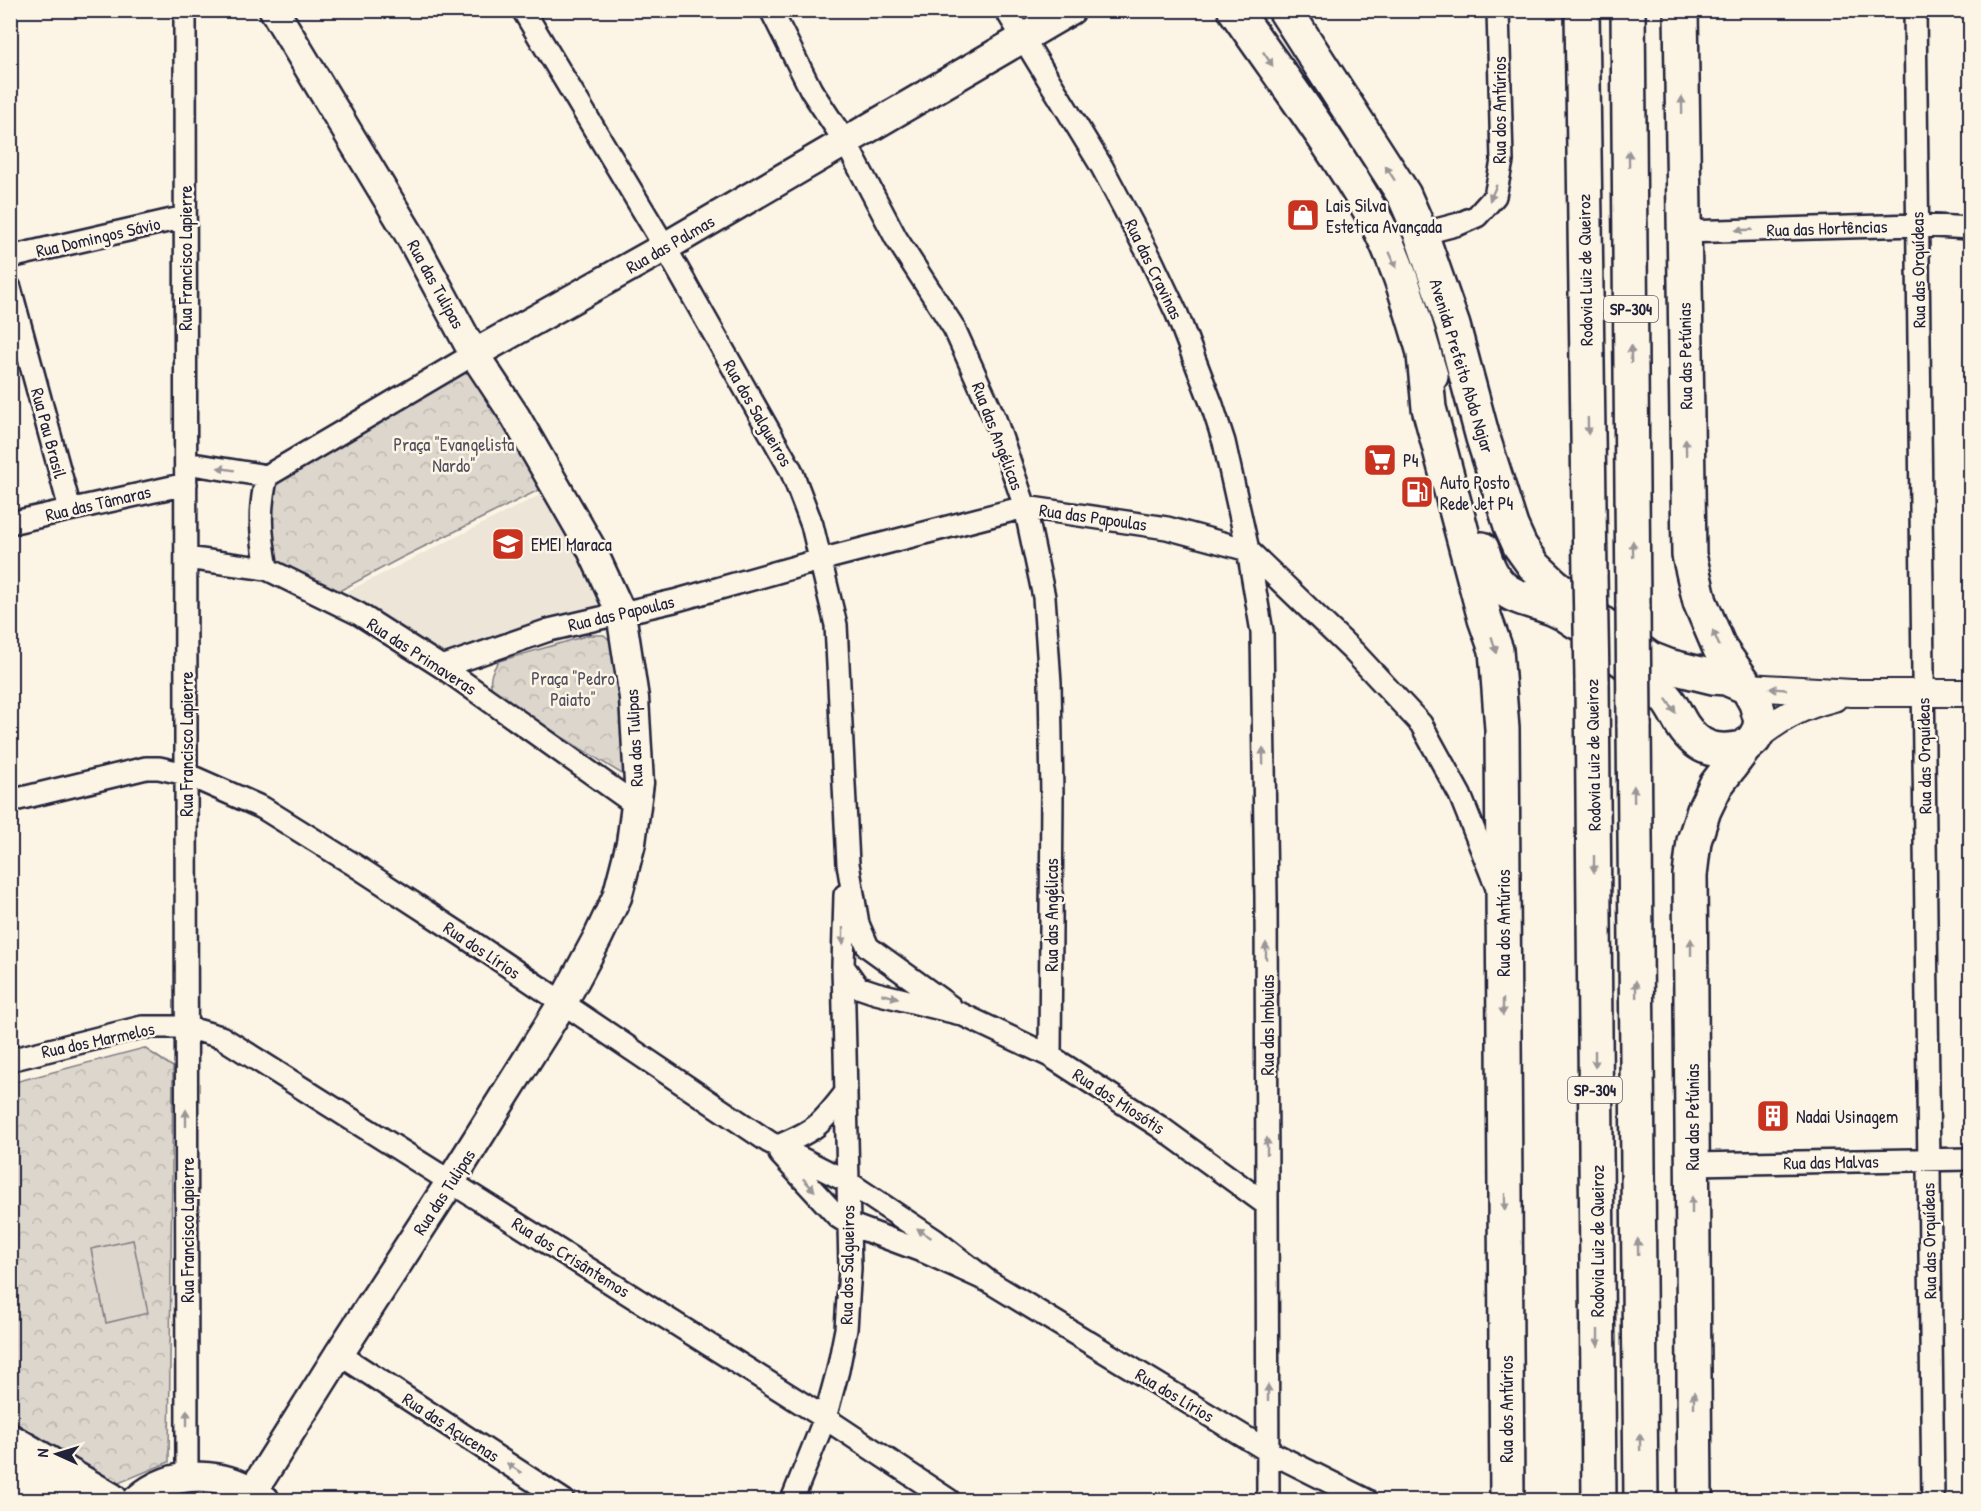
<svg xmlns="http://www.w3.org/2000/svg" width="1981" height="1511" font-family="'Patrick Hand',sans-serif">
  <defs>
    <pattern id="park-crowns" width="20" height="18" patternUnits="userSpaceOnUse" patternTransform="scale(1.5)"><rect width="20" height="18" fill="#dcd6cc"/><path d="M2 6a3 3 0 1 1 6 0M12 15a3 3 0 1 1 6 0" fill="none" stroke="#bcb7b0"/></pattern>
  </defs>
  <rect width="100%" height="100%" fill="#fcf5e5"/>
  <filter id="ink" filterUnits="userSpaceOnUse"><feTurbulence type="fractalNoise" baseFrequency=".0167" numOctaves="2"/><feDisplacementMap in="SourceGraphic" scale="12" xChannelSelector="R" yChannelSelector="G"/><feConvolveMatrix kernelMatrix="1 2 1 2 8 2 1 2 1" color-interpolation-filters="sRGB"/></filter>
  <g filter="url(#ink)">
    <!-- built -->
    <path fill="#ece5d8" d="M548 491 606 609 444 657 336 597Z"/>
    <!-- park -->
    <path fill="url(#park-crowns)" stroke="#7f7c84" stroke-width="1.5" d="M474 354 547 486 401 558 330 596 280 566 272 549 267 476Z
      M589 635H604L614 644 632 772 622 774 494 695C488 681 490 673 499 661Z
      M144 1048 173 1067 169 1462 114 1485 11 1425V1083Z"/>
    <!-- pitch -->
    <path fill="#dcd6cc" stroke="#7f7c84" stroke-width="1.5" d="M133 1240 148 1313 106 1323 91 1249Z"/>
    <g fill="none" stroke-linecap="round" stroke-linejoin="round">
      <defs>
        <path id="minor" d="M185 10 187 1477
          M523 10 665 247 791 470 812 525 836 625 848 864 858 924 868 947
          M771 10 811 90 846 143 896 238 954 328 995 419 1025 507 1044 597 1050 683 1052 795 1050 1056
          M1006 10 1102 167 1151 259 1177 314 1212 405 1224 442 1248 550 1262 632 1266 897 1268 1500
          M1915 10 1933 1500
          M1683 232 1917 225 1970 228
          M1421 234 1459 224 1477 216 1495 196 1502 161 1498 10
          M10 257 185 217
          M10 288 70 509
          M186 463 267 476 474 354
          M10 523 186 484
          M186 558 267 569 359 614 442 667 636 805
          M267 569C261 533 258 511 267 476
          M442 667 549 630 674 601 820 560 1025 507 1167 528 1248 550 1354 652 1421 724 1460 795 1497 888
          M10 801 146 768H159L186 774 263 808 353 864 462 935 769 1142 848 1182 935 1240 988 1281
          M868 947 951 1007
          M843 966 858 987 876 993 961 1014 1050 1056 1160 1127 1267 1205
          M10 1060 142 1027H186L221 1037 825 1418 949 1500
          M778 1146C816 1130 821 1125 846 1092
          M780 1154 838 1217 849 1224 927 1253 988 1281 1268 1451 1366 1500
          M1692 1164 1970 1159
          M339 1354 563 1500
          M792 1500 825 1418 838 1370 846 1329 850 1268 843 966 845 895"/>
        <path id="tertiary" d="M1747 687 1852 693H1970
          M1754 739C1782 717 1799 707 1834 698"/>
        <path id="secondary" d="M474 354 665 247 1071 10
          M253 1491 339 1354 451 1181 562 1004 598 937 617 897 631 843 639 783 634 698 621 613 591 548 515 416 474 354 409 234 274 10
          M137 1500C174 1467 228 1471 265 1500"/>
        <path id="primary" d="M1235 10C1281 77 1331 142 1371 212 1400 262 1414 321 1431 376
          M1285 10 1404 195 1421 234 1453 326 1483 438 1511 526 1520 546 1535 567 1553 584 1616 635 1650 659 1668 666 1713 677 1726 678 1747 687 1756 703 1761 721 1759 730 1754 739 1744 748 1716 785 1704 810 1694 841 1690 875 1695 1500
          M1681 10 1689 555 1700 602 1720 649 1747 687
          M1424 355 1429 408 1485 619 1496 650 1502 729 1507 1500
          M1482 549C1500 614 1533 589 1577 622
          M1619 657C1636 671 1655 684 1668 701 1674 709 1678 718 1683 726 1700 751 1717 753 1744 748
          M10 1441 111 1500
          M10 1470 64 1500"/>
        <path id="motorway" d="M1582 10 1590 575
          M1628 10 1633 607
          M1592 680 1599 1500
          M1634 724 1641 1500"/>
      </defs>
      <!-- minor casing -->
      <use href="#minor" stroke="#22223b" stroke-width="26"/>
      <!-- tertiary casing -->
      <use href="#tertiary" stroke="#22223b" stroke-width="30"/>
      <!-- secondary casing -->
      <use href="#secondary" stroke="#22223b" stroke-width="33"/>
      <!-- primary casing -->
      <use href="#primary" stroke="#22223b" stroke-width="38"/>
      <!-- motorway casing -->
      <use href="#motorway" stroke="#22223b" stroke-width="38"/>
      <!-- minor -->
      <use href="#minor" stroke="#fcf5e5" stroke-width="21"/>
      <!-- tertiary -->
      <use href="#tertiary" stroke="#fcf5e5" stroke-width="26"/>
      <!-- secondary -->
      <use href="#secondary" stroke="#fcf5e5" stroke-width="28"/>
      <!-- primary -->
      <use href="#primary" stroke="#fcf5e5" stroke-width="33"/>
      <!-- motorway -->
      <use href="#motorway" stroke="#fcf5e5" stroke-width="33"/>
      <defs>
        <path id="motorway-bridge" d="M1590 575 1592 680
          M1633 607 1634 724"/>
      </defs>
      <!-- motorway-bridge casing -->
      <use href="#motorway-bridge" stroke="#22223b" stroke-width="38" stroke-linecap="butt"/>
      <!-- motorway-bridge -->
      <use href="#motorway-bridge" stroke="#fcf5e5" stroke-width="33"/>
    </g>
    <!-- one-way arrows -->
    <defs><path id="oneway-solid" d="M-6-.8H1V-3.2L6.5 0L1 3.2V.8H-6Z" transform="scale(1.5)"/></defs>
    <g fill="#9a9698">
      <use href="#oneway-solid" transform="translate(1268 59) rotate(56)"/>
      <use href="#oneway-solid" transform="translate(1682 105) rotate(-91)"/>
      <use href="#oneway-solid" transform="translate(1629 159) rotate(-91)"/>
      <use href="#oneway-solid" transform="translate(1390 173) rotate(-123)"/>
      <use href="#oneway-solid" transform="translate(1493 193) rotate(114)"/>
      <use href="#oneway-solid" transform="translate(1744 230) rotate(178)"/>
      <use href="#oneway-solid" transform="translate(1393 260) rotate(66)"/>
      <use href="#oneway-solid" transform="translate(1631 354) rotate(-91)"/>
      <use href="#oneway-solid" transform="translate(1588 426) rotate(89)"/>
      <use href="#oneway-solid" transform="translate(1686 447) rotate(-91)"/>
      <use href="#oneway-solid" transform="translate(226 469) rotate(-171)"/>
      <use href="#oneway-solid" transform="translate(1633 549) rotate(-91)"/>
      <use href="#oneway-solid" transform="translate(1716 638) rotate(-113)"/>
      <use href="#oneway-solid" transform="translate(1494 645) rotate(74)"/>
      <use href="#oneway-solid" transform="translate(1778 689) rotate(-177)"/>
      <use href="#oneway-solid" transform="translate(1671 706) rotate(56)"/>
      <use href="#oneway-solid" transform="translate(1263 756) rotate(-91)"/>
      <use href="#oneway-solid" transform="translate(1634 794) rotate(-91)"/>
      <use href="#oneway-solid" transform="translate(1594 864) rotate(90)"/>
      <use href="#oneway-solid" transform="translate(843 936) rotate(90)"/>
      <use href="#oneway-solid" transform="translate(1691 947) rotate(-90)"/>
      <use href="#oneway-solid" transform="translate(1266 951) rotate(-90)"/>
      <use href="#oneway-solid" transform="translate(1636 989) rotate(-91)"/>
      <use href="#oneway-solid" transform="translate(890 996) rotate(13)"/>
      <use href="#oneway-solid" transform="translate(1503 1007) rotate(90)"/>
      <use href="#oneway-solid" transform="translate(1595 1059) rotate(90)"/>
      <use href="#oneway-solid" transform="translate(186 1118) rotate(-90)"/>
      <use href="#oneway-solid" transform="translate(1267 1146) rotate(-90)"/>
      <use href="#oneway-solid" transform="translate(809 1185) rotate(47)"/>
      <use href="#oneway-solid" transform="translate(1505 1202) rotate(90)"/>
      <use href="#oneway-solid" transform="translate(1692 1205) rotate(-90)"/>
      <use href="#oneway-solid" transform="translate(924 1233) rotate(-146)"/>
      <use href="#oneway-solid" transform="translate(1638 1247) rotate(-91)"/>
      <use href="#oneway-solid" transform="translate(1598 1338) rotate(90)"/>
      <use href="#oneway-solid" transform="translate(1268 1393) rotate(-90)"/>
      <use href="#oneway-solid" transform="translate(1694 1400) rotate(-90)"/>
      <use href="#oneway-solid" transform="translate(187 1418) rotate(-90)"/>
      <use href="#oneway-solid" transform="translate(1640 1442) rotate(-91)"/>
      <use href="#oneway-solid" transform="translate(514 1468) rotate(-147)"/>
    </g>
  </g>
  <!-- icons -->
  <defs>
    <symbol id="shop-square" viewBox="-11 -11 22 22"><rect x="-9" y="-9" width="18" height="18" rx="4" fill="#c8321e" stroke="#fcf5e5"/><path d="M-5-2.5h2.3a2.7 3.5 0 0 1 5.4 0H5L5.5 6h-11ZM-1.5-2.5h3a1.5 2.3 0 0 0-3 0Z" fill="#fff"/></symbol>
    <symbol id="supermarket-square" viewBox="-11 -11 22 22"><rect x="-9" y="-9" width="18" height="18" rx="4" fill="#c8321e" stroke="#fcf5e5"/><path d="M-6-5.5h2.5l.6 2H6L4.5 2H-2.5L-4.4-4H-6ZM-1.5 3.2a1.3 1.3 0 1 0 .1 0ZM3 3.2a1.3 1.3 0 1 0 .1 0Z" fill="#fff"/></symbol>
    <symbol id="fuel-square" viewBox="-11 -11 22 22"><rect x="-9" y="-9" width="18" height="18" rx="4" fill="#c8321e" stroke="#fcf5e5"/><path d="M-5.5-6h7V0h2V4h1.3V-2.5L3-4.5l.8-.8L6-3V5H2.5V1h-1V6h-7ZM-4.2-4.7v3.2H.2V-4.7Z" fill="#fff"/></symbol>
    <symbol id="school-square" viewBox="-11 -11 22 22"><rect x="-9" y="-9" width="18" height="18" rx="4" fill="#c8321e" stroke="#fcf5e5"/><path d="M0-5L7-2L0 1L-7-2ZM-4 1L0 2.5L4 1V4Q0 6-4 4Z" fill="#fff"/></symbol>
    <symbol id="building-square" viewBox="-11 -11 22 22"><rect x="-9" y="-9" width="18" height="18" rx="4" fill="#c8321e" stroke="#fcf5e5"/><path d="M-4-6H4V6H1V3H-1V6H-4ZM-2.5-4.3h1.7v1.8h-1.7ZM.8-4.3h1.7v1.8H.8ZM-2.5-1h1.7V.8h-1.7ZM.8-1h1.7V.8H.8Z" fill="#fff"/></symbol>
  </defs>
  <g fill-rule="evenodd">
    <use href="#shop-square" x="1284" y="196" width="38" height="38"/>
    <use href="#supermarket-square" x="1361" y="441" width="38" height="38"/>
    <use href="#fuel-square" x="1398" y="473" width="38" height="38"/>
    <use href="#school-square" x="489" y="525" width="38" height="38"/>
    <use href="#building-square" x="1754" y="1097" width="38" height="38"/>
  </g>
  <g text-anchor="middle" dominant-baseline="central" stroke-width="5" stroke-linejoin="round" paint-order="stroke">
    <!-- shield labels -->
    <g fill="#fcf5e5" stroke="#63616e" stroke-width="1.5">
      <rect x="1604" y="296" width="54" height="26" rx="4.5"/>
      <rect x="1568" y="1077" width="54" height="26" rx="4.5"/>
    </g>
    <g font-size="16" font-weight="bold" fill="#22223b">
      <text x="1631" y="309">SP-304</text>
      <text x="1595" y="1090">SP-304</text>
    </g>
    <!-- street labels -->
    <g font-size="18" fill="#22223b" stroke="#fcf5e5">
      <text transform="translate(1499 110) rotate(-90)">Rua dos Antúrios</text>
      <text transform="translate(1827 228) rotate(-2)">Rua das Hortências</text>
      <text transform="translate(98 237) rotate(-13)">Rua Domingos Sávio</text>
      <text transform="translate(670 244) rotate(-30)">Rua das Palmas</text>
      <text transform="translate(185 258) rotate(-90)">Rua Francisco Lapierre</text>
      <text transform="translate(1154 269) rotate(64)">Rua das Cravinas</text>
      <text transform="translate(1585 270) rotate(-91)">Rodovia Luiz de Queiroz</text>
      <text transform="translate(1918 270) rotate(-91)">Rua das Orquídeas</text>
      <text transform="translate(436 284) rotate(61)">Rua das Tulipas</text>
      <text transform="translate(1685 356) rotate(-91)">Rua das Petúnias</text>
      <text transform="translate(1462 366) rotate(73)">Avenida Prefeito Abdo Najar</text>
      <text transform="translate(758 413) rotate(60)">Rua dos Salgueiros</text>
      <text transform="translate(49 433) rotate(75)">Rua Pau Brasil</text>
      <text transform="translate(998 436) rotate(69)">Rua das Angélicas</text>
      <text transform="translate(98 503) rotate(-13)">Rua das Tâmaras</text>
      <text transform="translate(1093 517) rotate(8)">Rua das Papoulas</text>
      <text transform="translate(621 613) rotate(-13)">Rua das Papoulas</text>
      <text transform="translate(422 656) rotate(33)">Rua das Primaveras</text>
      <text transform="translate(634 738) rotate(-93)">Rua das Tulipas</text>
      <text transform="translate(186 744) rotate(-90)">Rua Francisco Lapierre</text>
      <text transform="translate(1593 755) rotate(-91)">Rodovia Luiz de Queiroz</text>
      <text transform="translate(1924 756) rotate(-91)">Rua das Orquídeas</text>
      <text transform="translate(1051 915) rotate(-90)">Rua das Angélicas</text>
      <text transform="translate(1503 923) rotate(-90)">Rua dos Antúrios</text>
      <text transform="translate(482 950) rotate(34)">Rua dos Lírios</text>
      <text transform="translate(1267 1025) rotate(-90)">Rua das Imbuias</text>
      <text transform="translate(98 1040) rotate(-12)">Rua dos Marmelos</text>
      <text transform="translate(1119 1101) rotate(33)">Rua dos Miosótis</text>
      <text transform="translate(1692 1117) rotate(-90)">Rua das Petúnias</text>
      <text transform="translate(1831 1162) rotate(-1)">Rua das Malvas</text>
      <text transform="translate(444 1192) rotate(-57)">Rua das Tulipas</text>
      <text transform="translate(187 1230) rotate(-90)">Rua Francisco Lapierre</text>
      <text transform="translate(1597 1241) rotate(-90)">Rodovia Luiz de Queiroz</text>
      <text transform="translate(1929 1241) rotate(-91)">Rua das Orquídeas</text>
      <text transform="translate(571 1257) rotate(32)">Rua dos Crisântemos</text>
      <text transform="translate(847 1265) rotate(-89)">Rua dos Salgueiros</text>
      <text transform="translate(1175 1395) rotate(31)">Rua dos Lírios</text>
      <text transform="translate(1506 1409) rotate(-90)">Rua dos Antúrios</text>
      <text transform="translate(451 1427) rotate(33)">Rua das Açucenas</text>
    </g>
    <!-- poi labels -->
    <g font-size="18" fill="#22223b" stroke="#fcf5e5" text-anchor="start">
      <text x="1326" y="205">Lais Silva<tspan x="1326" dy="21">Estetica Avançada</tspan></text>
      <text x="1403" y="460">P4</text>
      <text x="1440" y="482">Auto Posto<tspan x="1440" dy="21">Rede Jet P4</tspan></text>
      <text x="531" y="544">EMEI Maraca</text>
      <text x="1796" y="1116">Nadai Usinagem</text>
    </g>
    <!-- park labels -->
    <g font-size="18" fill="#504f5f" stroke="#fcf5e5">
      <text x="454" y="444">Praça "Evangelista<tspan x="454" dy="21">Nardo"</tspan></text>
      <text x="573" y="678">Praça "Pedro<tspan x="573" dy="21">Paiato"</tspan></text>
    </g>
  </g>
  <!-- margin -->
  <rect width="1981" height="1511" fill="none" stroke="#fcf5e5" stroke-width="36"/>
  <rect x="18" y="18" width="1945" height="1475" fill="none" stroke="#22223b" stroke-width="2" filter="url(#ink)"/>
  <!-- north arrow -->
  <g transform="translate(57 1454) rotate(274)" stroke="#fcf5e5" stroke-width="4.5" paint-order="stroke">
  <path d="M0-4.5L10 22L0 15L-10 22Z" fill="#22223b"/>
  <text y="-9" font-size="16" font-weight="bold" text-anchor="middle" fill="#22223b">N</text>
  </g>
</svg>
